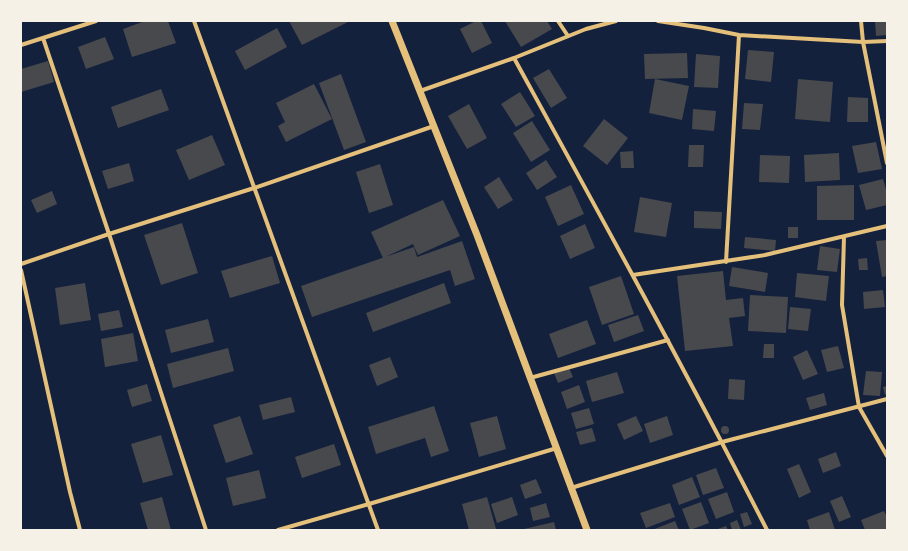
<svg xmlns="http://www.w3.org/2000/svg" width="908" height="551" font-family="'Titillium Web',sans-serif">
  <rect width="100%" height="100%" fill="#14213d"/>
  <!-- building -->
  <path fill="#48494c" d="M145 21H168L176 43 132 57 123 29Z
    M289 21H347L348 22 302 45Z
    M476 21H481L492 43 472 53 460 29Z
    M505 21H547L552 29 521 47Z
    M875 21H887V35L876 36Z
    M277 28 287 47 245 70 235 51Z
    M105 37 114 59 86 69 78 47Z
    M748 50 774 52 771 82 745 79Z
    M687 53 688 78 645 79 644 54Z
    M696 54 720 56 718 88 694 87Z
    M48 61 54 82 21 92V69Z
    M549 69 567 98 551 108 533 78Z
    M341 74 366 142 344 150 319 83Z
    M655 79 689 86 682 120 649 113Z
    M798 79 833 82 830 122 795 119Z
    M314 84 332 119 286 142 278 126 285 122 276 103Z
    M161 89 169 110 118 128 111 107Z
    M520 92 535 116 516 127 501 104Z
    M848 97 868 98V122H847Z
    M744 103 763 104 760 130 742 129Z
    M469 104 487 138 467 149 448 116Z
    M693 109 716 111 714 131 692 129Z
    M604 119 628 138 607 165 583 146Z
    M532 121 550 150 531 162 513 133Z
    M212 135 225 165 189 180 176 150Z
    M876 142 882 169 858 173 852 146Z
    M689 145H704L703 167H688Z
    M633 151 634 168H621L620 152Z
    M839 153 840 180 805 182 804 155Z
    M760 155 790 156 789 183 759 182Z
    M546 160 557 177 537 190 526 173Z
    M129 163 134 181 108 189 102 171Z
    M380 164 393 205 369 213 356 172Z
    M499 177 513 200 498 209 484 187Z
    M883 179 887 193V205L866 210 859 185Z
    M571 185 584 214 558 226 545 197Z
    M854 185V220H817V186Z
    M52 191 57 204 37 213 31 200Z
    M640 197 672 203 666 237 634 232Z
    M443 200 460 236 418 255 413 244 383 258 371 232Z
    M694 211 722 212 721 229 694 228Z
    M182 223 198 273 161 285 144 235Z
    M585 224 595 248 570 259 560 236Z
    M788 227H798V238H788Z
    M745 237 776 240 775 251 744 248Z
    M887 240V276L882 277 876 241Z
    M462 241 475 279 455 286 450 270 312 317 301 286 414 247 417 257Z
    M820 246 840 249 837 272 817 270Z
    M272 256 280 283 230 298 221 271Z
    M867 258 868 270H859L858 259Z
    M732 267 768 273 765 292 729 286Z
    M723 271 726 300 743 298 745 316 729 318 733 346 685 351 677 276Z
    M797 273 829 276 826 301 795 297Z
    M621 276 634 314 602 325 589 287Z
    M85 283 91 320 60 325 55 288Z
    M444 283 451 303 373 332 366 313Z
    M883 290 885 307 864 309 863 292Z
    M750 295 788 297 786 333 748 331Z
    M790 307 811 309 808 331 788 329Z
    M119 310 123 327 101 331 98 314Z
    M638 315 644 331 614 342 608 325Z
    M208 319 214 342 171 353 165 330Z
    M587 320 596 344 558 358 549 334Z
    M133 333 138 361 105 367 101 339Z
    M764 344H774V358H763Z
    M838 346 844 368 827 372 821 350Z
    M228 348 234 371 173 388 167 364Z
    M807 350 818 374 803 380 793 357Z
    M390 357 398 377 377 386 369 365Z
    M569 368 573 377 558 383 554 373Z
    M866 371 882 372 880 396 863 395Z
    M617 372 624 393 592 402 586 381Z
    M729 379 745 380 744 400 728 399Z
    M147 384 152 401 132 407 127 390Z
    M579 385 585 402 567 409 561 392Z
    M887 386V394L885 395 883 387Z
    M824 393 827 405 810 410 806 398Z
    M291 397 295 412 263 420 259 405Z
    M434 406 449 451 431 457 425 438 376 454 368 427Z
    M589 408 594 424 576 429 571 413Z
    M240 416 253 454 226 463 213 425Z
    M497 416 506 449 479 457 470 423Z
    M636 416 643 431 624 440 617 424Z
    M667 416 673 435 650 443 644 424Z
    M721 430a4 4 0 1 1 8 0a4 4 0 1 1-8 0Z
    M592 428 596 441 580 445 576 432Z
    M161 435 173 475 143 483 131 444Z
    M334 444 341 465 302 478 295 457Z
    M836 452 841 466 823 473 818 459Z
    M799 464 811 492 799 498 787 469Z
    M716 468 724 488 703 495 696 475Z
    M259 470 266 498 233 506 226 478Z
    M692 477 700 497 679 505 672 485Z
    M536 479 542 493 525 499 520 485Z
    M727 492 734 512 716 519 708 499Z
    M842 496 851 517 839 522 830 501Z
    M162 497 171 530H148L140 503Z
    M487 497 496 529 491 530H469L462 504Z
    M512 497 518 515 497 523 491 504Z
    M701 502 709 523 690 530 682 509Z
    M546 503 550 517 533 521 530 508Z
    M670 503 675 517 646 528 640 513Z
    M884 511 887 517V530H865L861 520Z
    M747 512 752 524 744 527 740 514Z
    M829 512 835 530H810L807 520Z
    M737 520 741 530H732L730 523Z
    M675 521 679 530H652Z
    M554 522 556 530H524V529Z
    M726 526 728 530H715Z"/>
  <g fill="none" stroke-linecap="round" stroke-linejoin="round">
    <!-- minor -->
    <path stroke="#e5c07b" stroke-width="4" d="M194 21 378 530
      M558 21 568 36
      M658 21 704 28 739 35 863 42 887 41
      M861 21 863 42 887 163
      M43 38 109 234 206 530
      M21 45 96 21
      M514 58C600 215 686 371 767 530
      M420 91 514 58 586 29 616 21
      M844 237 842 305 859 407 887 456
      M726 262 739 35
      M21 264 109 234 254 188 434 126
      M21 270 70 492 80 530
      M633 275 765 255 887 226
      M530 378 668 340
      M571 488 722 442 887 399
      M278 530 369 504 557 448"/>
    <!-- tertiary -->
    <path stroke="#e5c07b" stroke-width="7" d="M392 21 477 235 587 530"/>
  </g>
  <!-- border -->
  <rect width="908" height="551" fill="none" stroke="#f6f1e7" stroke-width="44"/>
</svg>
